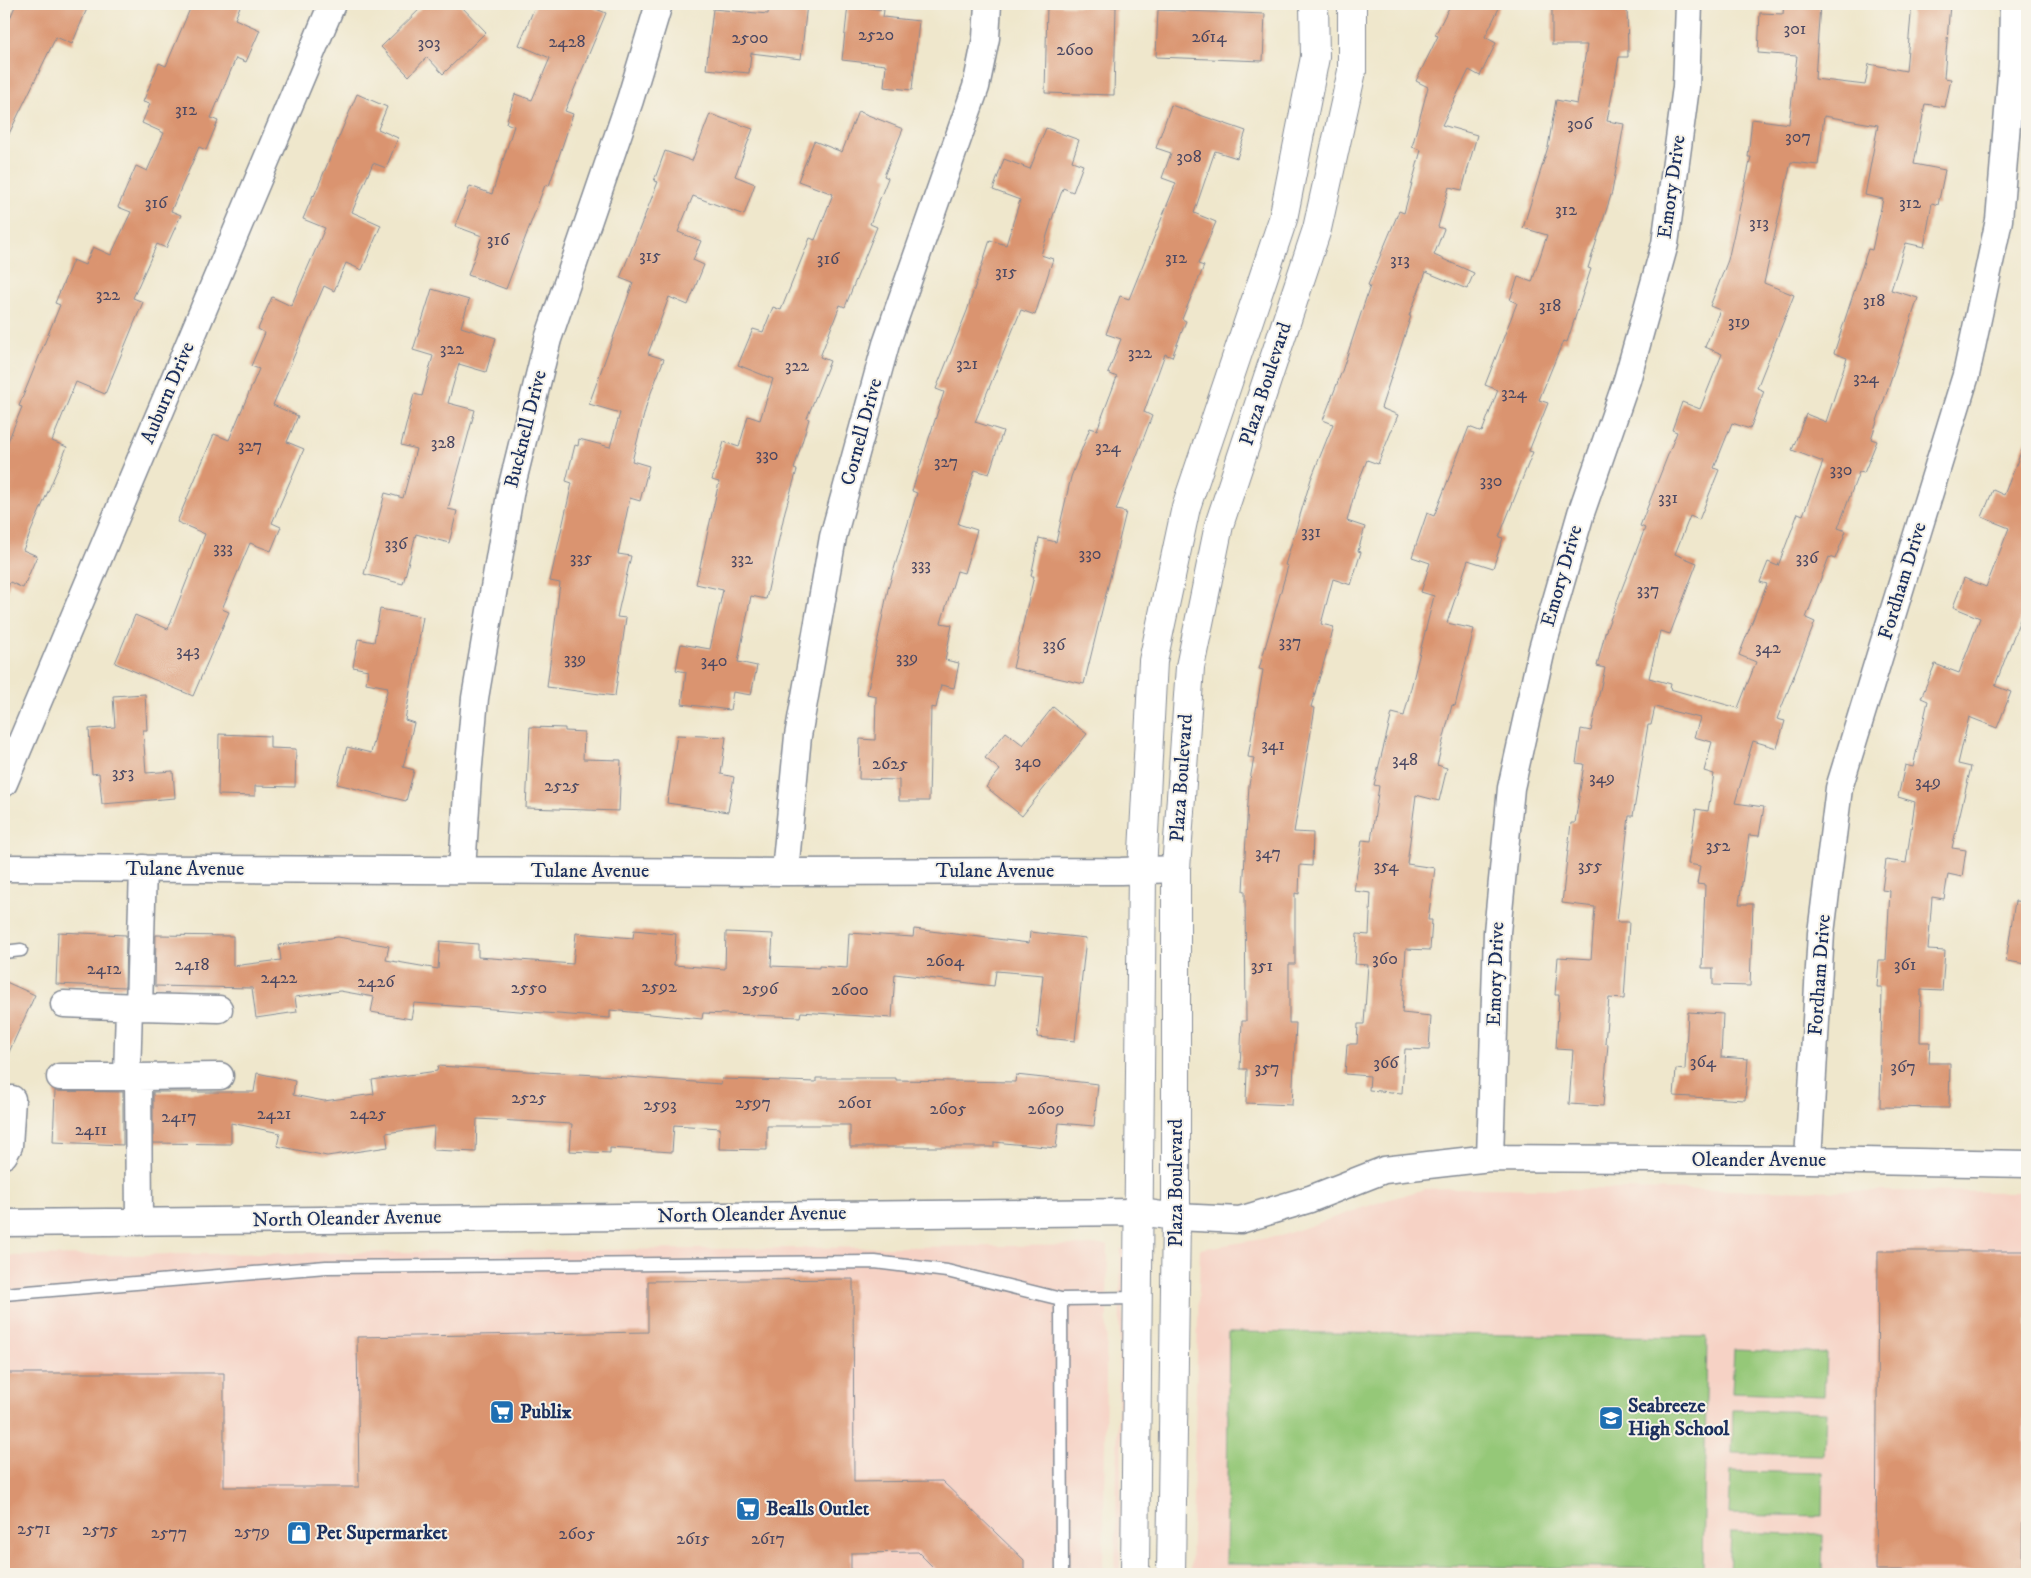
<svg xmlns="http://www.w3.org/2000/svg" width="2031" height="1578" font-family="'IM FELL DW Pica',serif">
  <rect width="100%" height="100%" fill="#f7f3e8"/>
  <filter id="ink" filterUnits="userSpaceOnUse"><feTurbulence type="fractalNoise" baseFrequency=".02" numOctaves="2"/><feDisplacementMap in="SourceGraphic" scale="10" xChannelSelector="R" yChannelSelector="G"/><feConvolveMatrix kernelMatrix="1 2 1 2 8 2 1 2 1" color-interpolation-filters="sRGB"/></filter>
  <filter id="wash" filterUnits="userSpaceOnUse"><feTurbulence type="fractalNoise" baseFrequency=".0096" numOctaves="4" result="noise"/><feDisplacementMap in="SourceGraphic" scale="20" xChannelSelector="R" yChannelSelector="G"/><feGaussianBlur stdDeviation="1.12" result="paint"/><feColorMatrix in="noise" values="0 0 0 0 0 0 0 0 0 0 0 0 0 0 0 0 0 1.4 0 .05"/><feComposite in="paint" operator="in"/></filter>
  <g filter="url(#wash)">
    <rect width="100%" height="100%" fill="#efe7cc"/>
    <!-- built -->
    <path fill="#f6d2c5" d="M1451 1188 2027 1192V1574H1191L1200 1249 1280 1236 1383 1201 1425 1189Z
      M1108 1245 1103 1574H4V1256Z
      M1121 1249H1124L1120 1574H1115Z"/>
    <!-- green -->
    <path fill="#95c878" stroke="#587c6b" d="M1229 1332 1707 1337 1703 1569 1226 1564Z
      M1734 1350 1826 1353 1824 1396 1732 1393Z
      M1733 1410 1826 1412 1824 1455 1732 1453Z
      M1731 1471 1823 1473 1822 1516 1729 1514Z
      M1731 1532 1823 1535 1822 1574H1729Z"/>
    <g id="blocks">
      <!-- building -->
      <path fill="#da9470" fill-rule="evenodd" d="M16 4H89L72 44 56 37 4 144V32Z
        M192 4H241L235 19 260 30 246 62 236 58 211 118 218 121 206 150 199 147 171 211 181 215 166 248 157 244 133 298 143 302 105 394 76 382 52 441 67 447 23 550 37 556 23 588 10 582 4 597V451L22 407 19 406 60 305 55 303 73 260 85 265 93 247 111 255 131 212 118 207 136 166 147 171 164 133 142 123 150 104 143 102 159 63 166 66Z
        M425 4H459L486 32 443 74 427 57 409 76 381 47Z
        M536 4H584L606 13 565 111 573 114 549 186 545 185 506 289 468 275 482 236 455 226 470 186 492 194 514 126 506 123 515 94 532 100 550 58 519 45Z
        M769 4H807L801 59 751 53 749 73 706 69 713 9 768 14Z
        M1451 4H1501L1485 37 1496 43 1480 76 1469 70 1442 125 1477 135 1462 190 1449 187 1438 227 1444 229 1434 255 1474 273 1467 289 1426 272 1409 316H1411L1381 408 1398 415 1378 464 1367 460 1356 488 1347 521 1365 527 1358 551 1361 552 1351 585 1333 579 1321 624 1334 627 1311 707 1315 708 1294 832 1313 833 1312 866 1300 865 1299 894 1295 893V964H1289V1023H1296L1292 1105 1246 1103 1247 1069H1240L1242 1021H1246L1245 891H1243L1249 785 1254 758 1248 757 1263 670 1259 669 1288 566 1285 565 1311 479 1333 424 1323 420 1342 371 1370 286 1368 285 1399 211 1404 213 1421 150 1412 147 1428 87 1416 81 1438 36 1435 35Z
        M1552 4H1627L1628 57H1619L1607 121 1624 124 1612 192 1588 268 1591 269 1567 342 1563 341 1539 400 1548 403 1529 451 1533 452 1499 537 1503 538 1493 568 1468 560 1447 623 1474 629 1455 706 1452 705 1437 765 1447 768 1439 801 1416 795 1407 864 1435 868 1428 920H1432L1430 950 1406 949 1402 1013 1431 1016 1429 1050 1405 1049 1402 1093 1369 1090 1370 1076 1345 1074 1347 1044H1357L1358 1024H1364L1368 965 1355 964 1357 934 1369 935 1371 893 1354 891 1362 840 1371 841 1379 786 1374 785 1392 713 1404 716 1434 596 1421 592 1430 563 1412 557 1427 513 1434 516 1469 427 1482 432 1498 390 1485 385 1517 303 1510 300 1518 277 1532 282 1547 235 1523 228 1548 147 1556 100 1577 104 1587 45H1552Z
        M1784 4H1820L1815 79 1865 85 1869 64 1906 71 1912 4H1950L1944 78 1951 79 1945 107 1925 104 1914 164 1945 170 1938 205 1932 203 1924 247 1906 243 1891 290 1918 298 1871 439 1877 441 1864 473 1859 472 1838 528 1846 531 1835 559 1829 557 1806 618 1815 622 1777 719 1785 721 1777 748 1753 741 1735 803 1764 807 1759 836 1749 835 1739 904H1753L1750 986 1713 985V968H1702L1705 885 1697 884 1700 866 1688 864 1696 809 1708 811 1714 774 1704 771 1712 742 1694 737 1700 718 1655 707 1651 725H1648L1633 816H1629L1617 922H1629L1624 999 1609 998 1605 1043 1608 1044 1603 1106 1569 1104 1573 1050 1556 1049 1559 995H1555L1558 957 1591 959 1595 907 1562 903 1571 823H1575L1584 764 1576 763 1581 729 1591 731 1605 668 1597 666 1605 633 1645 528 1640 526 1677 432 1672 430 1682 402 1700 409 1722 354 1705 347 1720 310 1710 306 1728 260 1751 157H1748L1752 119 1789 124 1797 56 1758 53 1760 13 1783 14ZM1824 116 1878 125 1865 195 1883 199 1872 250 1868 249 1834 353 1847 358 1826 422 1806 414 1792 450 1823 462 1803 515 1798 513 1778 566 1768 562 1760 582 1767 584 1739 655 1756 662 1738 708 1670 689 1671 684 1649 678 1660 631 1670 634 1697 563 1675 554 1690 516 1699 520 1719 470 1714 468 1732 423 1750 429 1764 391 1757 388 1794 295 1764 283 1791 162 1818 165Z
        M848 5 884 10 883 17 919 21 912 90 884 87 886 65 842 60Z
        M1047 5 1116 7 1114 95 1045 93Z
        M1158 10 1265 14 1263 61 1156 57Z
        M357 94 387 107 378 129 398 138 386 168 373 163 352 212 381 225 362 270 346 263 334 291 324 286 273 405 298 416 287 442 304 449 272 523 281 527 271 551 250 543 222 609 229 612 193 696 115 663 135 615 168 629 205 534 177 522 214 434 229 440 259 369 251 366 265 333 258 329 272 297 291 306 325 228 303 219 313 195 314 196Z
        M1171 105 1246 131 1237 158 1215 151 1194 213 1216 222 1198 264 1204 266 1182 319 1186 321 1172 357 1165 354 1144 412 1152 416 1116 510 1126 512 1084 684 1013 668 1034 576H1031L1039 538 1056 542 1071 477 1090 428 1097 430 1117 377 1108 373 1121 339 1106 334 1120 296 1129 299 1176 183 1162 178 1171 153 1156 148Z
        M858 111 903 129 884 176 888 178 870 224 877 227 845 307 840 305 820 357 830 361 807 418 809 419 794 469 797 470 785 511 766 599 751 596 738 662 757 666 751 695 733 692 730 710 682 704 686 672 676 670 681 644 710 649 723 590 696 584 719 482 712 480 724 442 739 447 748 416 760 420 773 379 738 365 753 329 763 332 773 307 781 310 810 238 815 240 833 194 798 181 814 141 842 152Z
        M710 114 753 129 735 176 755 184 744 215 693 196 678 232 701 241 693 260 704 265 688 305 669 297 648 354 664 359 647 403 632 461 649 466 640 501 630 498 618 554 631 556 617 617 626 618 615 696 547 687 560 583 550 581 572 483 566 481 575 445 578 446 579 439 610 447 620 413 589 404 633 283 620 278 658 182 654 181 665 151 692 161Z
        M1046 128 1079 140 1072 161 1083 165 1073 192 1063 188 1053 216 1041 255 1053 259 1035 315 1021 310 975 422 1003 431 989 474 975 470 958 524 977 530 964 573 957 571 941 623 952 625 945 660 959 663 954 688 941 685 936 708 931 707 929 801H899V780L859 779 860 739 875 740 876 696 867 694 888 589 917 493 912 491 944 392 936 389 967 311 990 240 1006 245 1020 200 993 190 1004 159 1030 169Z
        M432 289 469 300 461 327 496 338 486 372 459 364 448 403 475 410 448 509 457 511 449 543 416 534 403 584 364 574 385 493 403 498 416 449 401 445 414 394 422 396 433 356 413 350Z
        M2026 440 2027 601 1995 686 2011 692 1997 728 1969 717 1958 764 1971 767 1952 848 1966 850 1962 877 1948 874 1944 899 1932 897 1928 950 1945 951 1942 991 1921 990 1920 1042H1930L1929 1063H1950L1949 1108 1880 1107 1882 987H1877L1879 960H1886L1890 891 1882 890 1886 860 1906 863 1915 802 1898 797 1905 765 1913 767 1928 701 1921 698 1935 664 1959 673 1980 618 1953 607 1964 578 1986 587 2009 528 1982 517 1993 490 2004 495Z
        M380 609 423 617 405 720 414 723 403 767 414 770 406 801 337 784 347 747 371 753 388 687 366 683 368 670 353 667 358 639 374 642Z
        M145 694 147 730H143L146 773 173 771 175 798 102 804 99 773 92 774 89 729 115 727 113 696Z
        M1053 707 1087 734 1022 816 986 787 1000 770 985 758 1006 732 1023 745Z
        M530 727 565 728V731L584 732 583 759 621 760 619 811 526 808Z
        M219 734 270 736V748L296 749 295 787 255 786V796L218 795Z
        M677 735 726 737 721 774 734 777 728 812 667 803Z
        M2015 901 2027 902V964L2006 961Z
        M914 929 1029 943 1030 932 1086 938 1075 1041 1037 1037 1043 975 996 971 994 986 895 974 892 1018 801 1012 800 1017 703 1013 702 1019 610 1010V1018L414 1003 411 1019 371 1012 374 997 340 991 295 997 297 1012 256 1018 252 988 155 986 156 935 233 936V966L281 960 279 945 338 937 389 946 386 960 438 969 440 941 478 944V957L573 964 576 933 633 938 634 930 676 934 674 965 725 969 726 932 773 934 771 966 819 968V966L847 968 849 933 913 937Z
        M58 932 126 935 125 987 56 984Z
        M4 981 35 995 4 1063Z
        M1688 1012 1723 1014 1721 1057 1748 1059 1745 1100 1674 1096 1676 1069 1685 1070Z
        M438 1066 614 1076 721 1084 722 1079 816 1082V1078H896V1080L1015 1082 1016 1075 1098 1084 1094 1126 1059 1123 1056 1148 994 1142V1147H850V1125H799V1126H767V1150L719 1149 720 1128 674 1125 672 1152 610 1148V1153L570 1151 572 1124 477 1119 476 1152 433 1150 434 1126 386 1133 388 1147 327 1156 277 1146 280 1133 231 1123V1144L153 1143V1092H254L257 1073 295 1081 293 1095 324 1101 374 1094 372 1080 437 1071Z
        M55 1091 123 1092V1145L53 1142Z
        M1878 1251H2027V1387H2024L2022 1570H1876Z
        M853 1279 854 1482 942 1481 1024 1560V1574H940L918 1552 851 1553V1574H4V1373H224V1487H359L357 1337 648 1332V1281Z"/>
    </g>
  </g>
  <g filter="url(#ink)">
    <use href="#blocks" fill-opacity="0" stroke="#858b95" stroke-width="1"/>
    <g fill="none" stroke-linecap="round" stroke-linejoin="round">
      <defs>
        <path id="service" d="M4 952 21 950
          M4 1294 326 1267 875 1262 947 1271 1061 1299
          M1062 1574 1061 1299 1139 1298"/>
        <path id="minor" d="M4 783 332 4
          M4 868 785 872 1121 871 1176 869
          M143 868 139 1007 219 1009
          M462 870 468 776 475 698 511 489 548 339 630 100 659 4
          M785 872 798 736 833 537 886 344 976 87 986 38 988 4
          M64 1004 139 1007
          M60 1077H138
          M127 1077 129 1007
          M4 1155 9 1146 12 1099
          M1490 1158 1497 932 1511 788 1542 649 1581 513 1627 380 1665 244 1686 87 1689 4
          M1808 1160 1821 933 1839 788 1966 375 1999 220 2012 63 2013 4
          M139 1222 138 1077 220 1076
          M4 1223 1140 1212 1176 1217 1240 1220 1310 1199 1384 1170 1490 1158 1808 1160 2027 1164"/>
        <path id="tertiary" d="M1135 1574 1142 871 1153 661 1186 507 1283 219 1315 57 1314 4
          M1171 1574 1176 1217V869L1190 667 1219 525 1317 229 1352 71V4"/>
      </defs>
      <!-- service casing -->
      <use href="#service" stroke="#858b95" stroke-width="15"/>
      <!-- minor casing -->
      <use href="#minor" stroke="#858b95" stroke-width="29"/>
      <!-- tertiary casing -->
      <use href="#tertiary" stroke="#858b95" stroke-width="30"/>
      <!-- service -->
      <use href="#service" stroke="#fff" stroke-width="12"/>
      <!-- minor -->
      <use href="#minor" stroke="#fff" stroke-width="26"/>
      <!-- tertiary -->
      <use href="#tertiary" stroke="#fff" stroke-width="28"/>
    </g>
  </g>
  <!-- icons -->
  <defs>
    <symbol id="supermarket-square" viewBox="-11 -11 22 22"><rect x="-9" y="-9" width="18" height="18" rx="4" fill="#1f6fb2" stroke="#f7f3e8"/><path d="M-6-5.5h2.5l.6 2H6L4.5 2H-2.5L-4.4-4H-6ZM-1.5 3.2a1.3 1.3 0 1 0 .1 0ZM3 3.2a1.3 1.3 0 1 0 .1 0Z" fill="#fff"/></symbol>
    <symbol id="school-square" viewBox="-11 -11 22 22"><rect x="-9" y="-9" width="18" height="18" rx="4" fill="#1f6fb2" stroke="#f7f3e8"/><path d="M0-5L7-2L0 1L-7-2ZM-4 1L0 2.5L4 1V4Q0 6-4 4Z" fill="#fff"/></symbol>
    <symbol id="shop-square" viewBox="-11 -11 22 22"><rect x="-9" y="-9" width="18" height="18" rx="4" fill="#1f6fb2" stroke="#f7f3e8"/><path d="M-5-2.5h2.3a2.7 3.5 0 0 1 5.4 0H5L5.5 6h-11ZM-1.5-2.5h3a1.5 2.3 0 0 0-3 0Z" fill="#fff"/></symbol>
  </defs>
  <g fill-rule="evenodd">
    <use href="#supermarket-square" x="488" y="1398" width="28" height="28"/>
    <use href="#school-square" x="1597" y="1404" width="28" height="28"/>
    <use href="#supermarket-square" x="734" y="1495" width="28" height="28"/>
    <use href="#shop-square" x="285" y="1519" width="28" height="28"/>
  </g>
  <g text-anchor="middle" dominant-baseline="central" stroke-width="4" stroke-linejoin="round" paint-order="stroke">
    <!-- number labels -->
    <g font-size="18" fill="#4b4862">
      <text x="1795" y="29">301</text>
      <text x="876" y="35">2520</text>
      <text x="1209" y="37">2614</text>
      <text x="750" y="38">2500</text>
      <text x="567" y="42">2428</text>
      <text x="429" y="43">303</text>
      <text x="1075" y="50">2600</text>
      <text x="186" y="110">312</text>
      <text x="1580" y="124">306</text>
      <text x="1798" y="137">307</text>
      <text x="1189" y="157">308</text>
      <text x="156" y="203">316</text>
      <text x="1910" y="203">312</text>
      <text x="1566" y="210">312</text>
      <text x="1759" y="223">313</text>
      <text x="498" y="240">316</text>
      <text x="650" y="256">315</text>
      <text x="1176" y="258">312</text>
      <text x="828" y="259">316</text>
      <text x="1400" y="260">313</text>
      <text x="1006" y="272">315</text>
      <text x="108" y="295">322</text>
      <text x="1874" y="301">318</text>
      <text x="1550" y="306">318</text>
      <text x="1739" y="322">319</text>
      <text x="452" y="349">322</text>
      <text x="1140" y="353">322</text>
      <text x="967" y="364">321</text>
      <text x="797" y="366">322</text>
      <text x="1866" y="378">324</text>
      <text x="1514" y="393">324</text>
      <text x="443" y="443">328</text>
      <text x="250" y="446">327</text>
      <text x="1108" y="447">324</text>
      <text x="767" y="455">330</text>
      <text x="946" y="462">327</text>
      <text x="1841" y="470">330</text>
      <text x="1491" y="481">330</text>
      <text x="1668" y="498">331</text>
      <text x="1311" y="532">331</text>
      <text x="396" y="544">336</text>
      <text x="223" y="548">333</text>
      <text x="1090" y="554">330</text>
      <text x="581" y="558">335</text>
      <text x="1807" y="558">336</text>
      <text x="742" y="559">332</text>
      <text x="921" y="565">333</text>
      <text x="1648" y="590">337</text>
      <text x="1290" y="642">337</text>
      <text x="1054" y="645">336</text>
      <text x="1768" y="648">342</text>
      <text x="188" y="651">343</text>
      <text x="907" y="658">339</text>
      <text x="575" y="659">339</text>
      <text x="714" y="661">340</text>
      <text x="1273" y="745">341</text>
      <text x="1405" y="760">348</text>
      <text x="1028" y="762">340</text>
      <text x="890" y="764">2625</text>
      <text x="123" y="773">353</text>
      <text x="1602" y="778">349</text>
      <text x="1928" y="782">349</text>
      <text x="562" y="786">2525</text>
      <text x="1718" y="846">352</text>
      <text x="1268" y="853">347</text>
      <text x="1386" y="866">354</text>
      <text x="1590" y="866">355</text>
      <text x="1385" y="959">360</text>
      <text x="945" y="961">2604</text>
      <text x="192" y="965">2418</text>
      <text x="1905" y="965">361</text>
      <text x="1262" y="966">351</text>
      <text x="104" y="969">2412</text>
      <text x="279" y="978">2422</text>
      <text x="376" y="982">2426</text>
      <text x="659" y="987">2592</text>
      <text x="529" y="988">2550</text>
      <text x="760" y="989">2596</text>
      <text x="850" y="990">2600</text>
      <text x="1703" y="1062">364</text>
      <text x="1386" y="1063">366</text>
      <text x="1903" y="1067">367</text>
      <text x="1267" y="1068">357</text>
      <text x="529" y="1098">2525</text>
      <text x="753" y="1103">2597</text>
      <text x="855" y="1103">2601</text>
      <text x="660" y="1105">2593</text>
      <text x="948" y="1109">2605</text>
      <text x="1046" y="1109">2609</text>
      <text x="274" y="1114">2421</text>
      <text x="368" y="1114">2425</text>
      <text x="179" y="1117">2417</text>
      <text x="91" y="1130">2411</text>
      <text x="34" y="1529">2571</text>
      <text x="100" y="1530">2575</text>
      <text x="252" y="1532">2579</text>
      <text x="169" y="1533">2577</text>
      <text x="577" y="1534">2605</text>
      <text x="693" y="1539">2615</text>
      <text x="768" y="1539">2617</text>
    </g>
    <!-- street labels -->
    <g font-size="20" fill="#1b2f5e" stroke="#f7f3e8">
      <text transform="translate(1672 187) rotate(-82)">Emory Drive</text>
      <text transform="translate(1266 384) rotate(-72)">Plaza Boulevard</text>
      <text transform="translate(168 393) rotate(-67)">Auburn Drive</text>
      <text transform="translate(526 429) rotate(-76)">Bucknell Drive</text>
      <text transform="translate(862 432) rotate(-75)">Cornell Drive</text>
      <text transform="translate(1562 576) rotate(-74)">Emory Drive</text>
      <text transform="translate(1903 581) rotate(-73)">Fordham Drive</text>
      <text transform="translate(1182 778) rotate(-86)">Plaza Boulevard</text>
      <text x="185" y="869">Tulane Avenue</text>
      <text x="590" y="871">Tulane Avenue</text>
      <text x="995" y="871">Tulane Avenue</text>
      <text transform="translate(1496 974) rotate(-88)">Emory Drive</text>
      <text transform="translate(1820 975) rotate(-86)">Fordham Drive</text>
      <text x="1759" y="1160">Oleander Avenue</text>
      <text transform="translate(1176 1183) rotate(-90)">Plaza Boulevard</text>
      <text transform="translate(752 1215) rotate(-1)">North Oleander Avenue</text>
      <text transform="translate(347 1219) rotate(-1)">North Oleander Avenue</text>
    </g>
    <!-- poi labels -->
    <g font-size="20" font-weight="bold" fill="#1b2f5e" stroke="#f7f3e8" text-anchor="start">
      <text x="1628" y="1406">Seabreeze<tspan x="1628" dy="23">High School</tspan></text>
      <text x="520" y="1412">Publix</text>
      <text x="766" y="1509">Bealls Outlet</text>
      <text x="316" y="1533">Pet Supermarket</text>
    </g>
  </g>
  <!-- margin -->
  <rect width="2031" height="1578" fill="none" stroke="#f7f3e8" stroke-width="20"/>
</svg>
